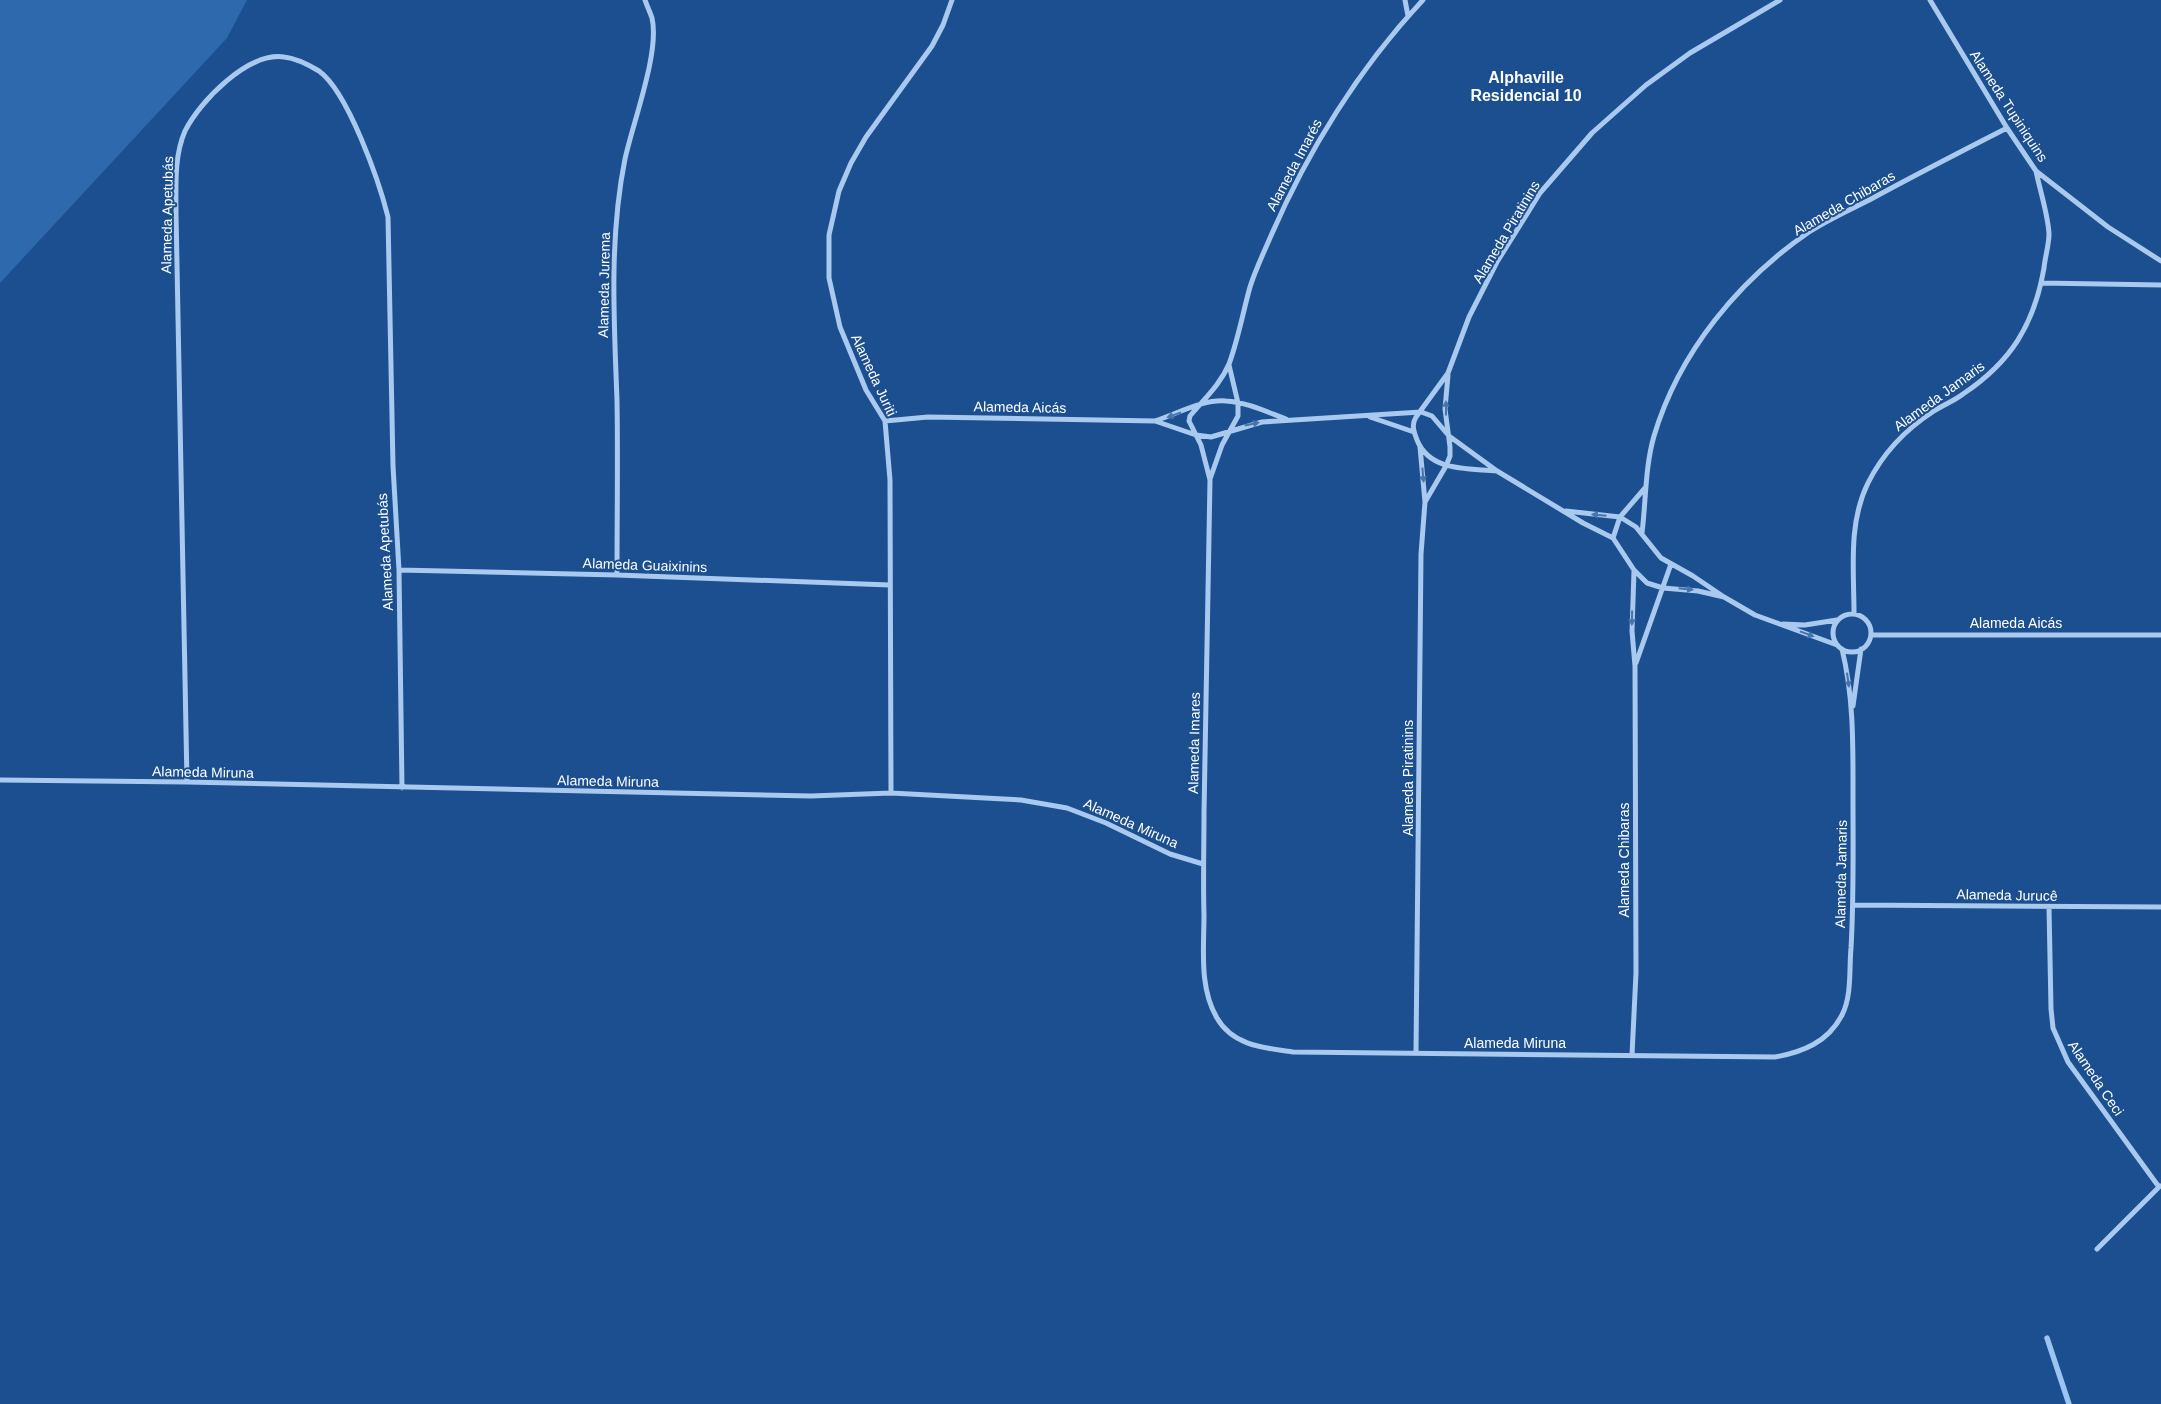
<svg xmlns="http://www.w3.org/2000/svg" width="2161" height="1404" font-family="Arial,sans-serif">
  <rect width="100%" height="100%" fill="#1b4f8f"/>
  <!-- green -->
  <path fill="#2e69ad" d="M0 0H247L227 38 0 283Z"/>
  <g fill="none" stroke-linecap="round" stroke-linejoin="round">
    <!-- stream -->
    <path stroke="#9cc4f0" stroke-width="5.5" d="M2047 1338 2069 1404"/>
    <!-- minor -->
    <path stroke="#a9c9ee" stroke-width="5" d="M1405 0 1408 16
      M1423 0C1359 68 1307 152 1270 238 1263 254 1255 271 1250 287 1243 312 1238 340 1229 364 1220 385 1204 399 1190 416L1189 421 1201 445 1210 480C1208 591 1206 702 1204 813 1204 847 1203 881 1204 915 1204 949 1199 988 1217 1018 1233 1046 1265 1048 1293 1052L1775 1057C1803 1052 1828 1042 1842 1015 1852 996 1849 969 1851 948 1854 897 1853 847 1853 796 1853 747 1854 698 1842 649
      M1930 0 2007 128 2036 171 2108 227 2161 261
      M2041 283 2161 285
      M1370 417 1414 432
      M885 421 928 417 1155 421 1196 435 1211 437 1262 422 1421 412 1432 416 1449 436 1497 471 1583 523 1613 538 1634 570 1647 583 1663 588 1698 591 1724 597
      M1155 421C1177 414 1203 399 1226 401 1246 402 1267 412 1286 419
      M1497 471C1468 468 1430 472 1417 440 1414 432 1411 425 1416 417L1448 373 1469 317 1497 262 1540 193 1592 133 1646 85 1690 53 1780 0
      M1210 479 1222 445 1238 416V403L1229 365
      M1425 502 1446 466 1450 456V447L1445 409 1448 375
      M1566 511 1620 517 1636 527 1661 558 1693 576 1724 597 1755 615 1837 645
      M1642 533C1646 501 1645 467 1654 436 1679 352 1739 280 1809 232 1829 219 1852 209 1873 198 1917 174 1962 151 2007 128
      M1613 538 1620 517 1645 488
      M399 570 617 575 890 585
      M617 575C617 516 618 458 617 400 614 320 609 238 625 159 633 122 660 52 652 18 650 12 647 6 645 0
      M1854 613C1854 570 1848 523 1868 483 1883 453 1906 429 1934 411 1943 405 1954 401 1963 394 2011 362 2034 325 2044 268 2045 257 2049 245 2049 234 2048 214 2040 191 2036 171
      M1833 633a19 19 0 1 1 38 0a19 19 0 1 1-38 0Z
      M1783 624 1805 625 1837 620
      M1871 635H2161
      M1636 663 1671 564
      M1853 706 1861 649
      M0 780 187 782 811 796 891 793 1021 800 1067 808 1106 823 1170 854 1203 864
      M187 782 176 213C176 187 174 156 185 131 200 101 248 52 284 57 295 58 309 65 319 71 348 92 379 181 388 217L393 466 399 570 402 788
      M891 793 890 480 885 421 866 390 840 327 829 278V235L839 191 851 163 866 137 932 46 943 25 952 0
      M1853 905 2161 907
      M2049 907 2051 1009 2053 1028 2068 1062 2159 1187
      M1416 1053 1421 554 1425 502 1420 447
      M1632 1055 1636 973 1635 666 1632 631 1634 571
      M2097 1249 2160 1186"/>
  </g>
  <!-- one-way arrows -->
  <defs><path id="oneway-solid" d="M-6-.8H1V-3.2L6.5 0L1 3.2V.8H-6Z" transform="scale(1.25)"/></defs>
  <g fill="#4674ac">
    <use href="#oneway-solid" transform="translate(1446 408) rotate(-90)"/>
    <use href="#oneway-solid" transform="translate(1174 415) rotate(161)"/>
    <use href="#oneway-solid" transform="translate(1252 424) rotate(-12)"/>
    <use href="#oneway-solid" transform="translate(1423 475) rotate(85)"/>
    <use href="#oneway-solid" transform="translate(1599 515) rotate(-175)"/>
    <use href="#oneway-solid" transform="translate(1686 589) rotate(6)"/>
    <use href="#oneway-solid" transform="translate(1632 618) rotate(91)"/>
    <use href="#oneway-solid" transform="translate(1807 634) rotate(20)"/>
    <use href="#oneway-solid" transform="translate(1848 680) rotate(82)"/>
  </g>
  <g text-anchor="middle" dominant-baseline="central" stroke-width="4" stroke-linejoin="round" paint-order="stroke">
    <!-- street labels -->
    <g font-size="14" fill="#fff" stroke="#1b4f8f">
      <text transform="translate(2009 106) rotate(57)">Alameda Tupiniquins</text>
      <text transform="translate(1294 165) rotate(-62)">Alameda Imarés</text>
      <text transform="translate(1844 203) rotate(-30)">Alameda Chibaras</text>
      <text transform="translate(167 215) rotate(-89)">Alameda Apetubás</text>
      <text transform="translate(1506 232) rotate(-59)">Alameda Piratinins</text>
      <text transform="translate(604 285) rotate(-89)">Alameda Jurema</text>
      <text transform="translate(874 375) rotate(65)">Alameda Juriti</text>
      <text transform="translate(1939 396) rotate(-36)">Alameda Jamaris</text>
      <text transform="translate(1020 407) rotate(1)">Alameda Aicás</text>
      <text transform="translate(385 552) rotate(-93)">Alameda Apetubás</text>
      <text transform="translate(645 565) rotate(2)">Alameda Guaixinins</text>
      <text x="2016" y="623">Alameda Aicás</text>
      <text transform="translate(1194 743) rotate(-89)">Alameda Imares</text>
      <text transform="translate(203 772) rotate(1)">Alameda Miruna</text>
      <text transform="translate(1408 778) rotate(-90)">Alameda Piratinins</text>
      <text transform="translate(608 781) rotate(1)">Alameda Miruna</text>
      <text transform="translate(1131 823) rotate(24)">Alameda Miruna</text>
      <text transform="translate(1624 860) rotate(-90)">Alameda Chibaras</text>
      <text transform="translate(1841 874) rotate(-89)">Alameda Jamaris</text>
      <text transform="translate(2007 895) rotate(1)">Alameda Jurucê</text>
      <text x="1515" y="1043">Alameda Miruna</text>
      <text transform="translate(2096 1078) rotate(56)">Alameda Ceci</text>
    </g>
    <!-- quarter labels -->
    <g font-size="16" font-weight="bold" fill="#fff" stroke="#1b4f8f">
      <text x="1526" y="77">Alphaville<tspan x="1526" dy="18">Residencial 10</tspan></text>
    </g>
  </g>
</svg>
